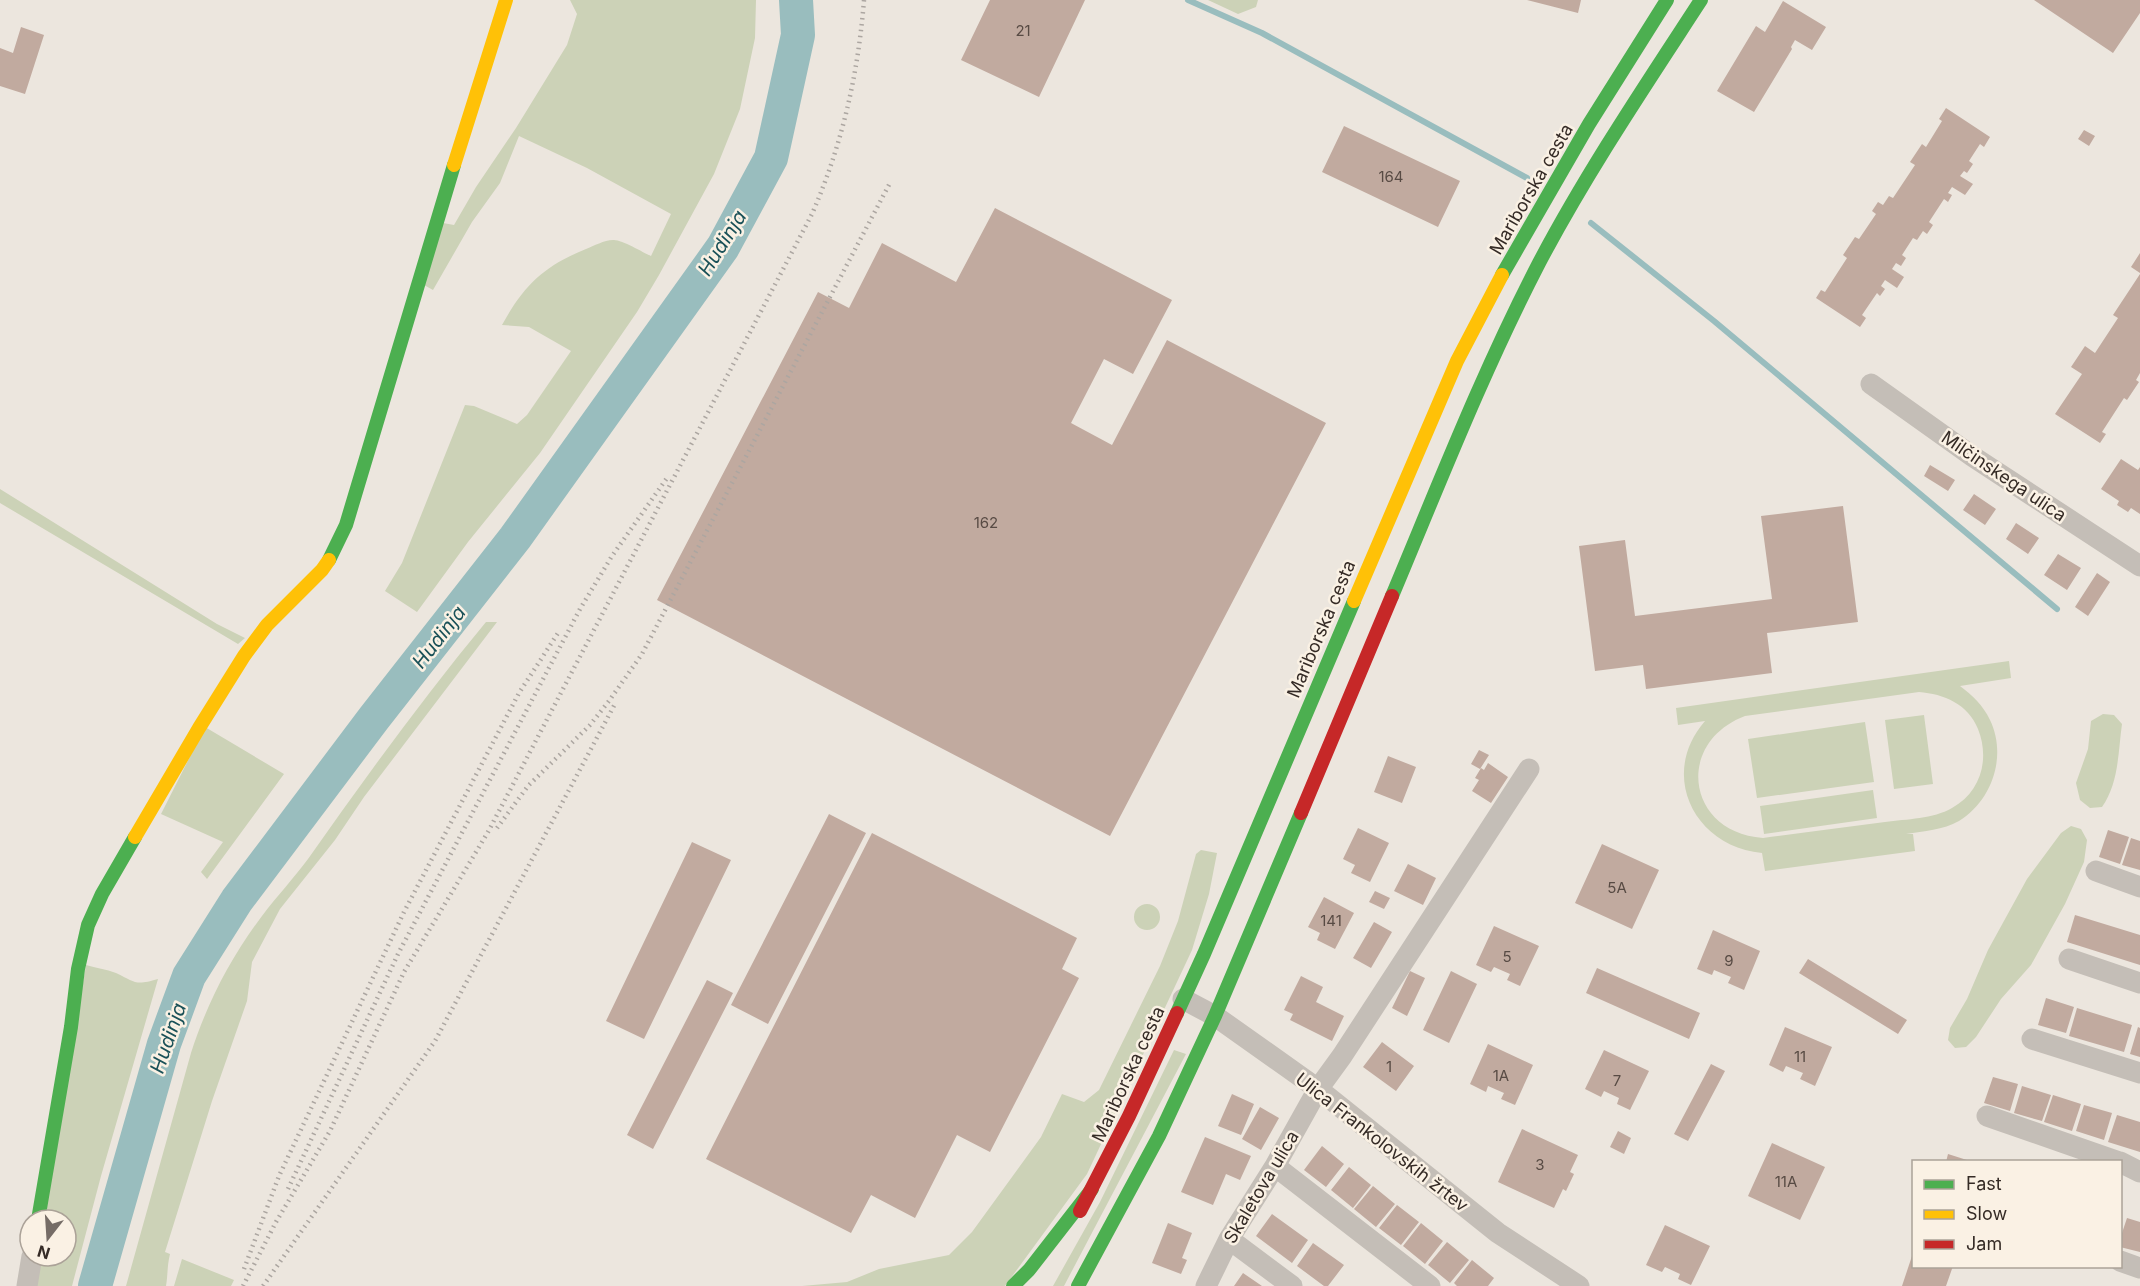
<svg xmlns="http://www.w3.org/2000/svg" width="2140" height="1286" font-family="Inter,sans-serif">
  <rect width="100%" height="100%" fill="#ece6de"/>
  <!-- green -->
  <path fill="#ccd2b7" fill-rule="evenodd" d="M570 0H756L755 38 740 109 714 174 659 275 637 312 540 453 468 542 417 612 385 591 402 563 465 405 474 406 517 424 527 415 571 351 529 327 502 325C524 285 544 266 586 249 594 246 604 240 613 240 621 239 642 252 651 256L671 214 587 168 519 136 500 183 472 222 433 290 424 285 443 223 454 225 476 187 516 128 567 45 577 14Z
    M1208 0H1258L1256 7 1238 14Z
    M0 489 217 624 245 638 238 644 0 503Z
    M486 622H497L364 797 335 840 280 909 252 962 247 1001 212 1101 165 1252 170 1254C167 1266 168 1274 166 1286H126L191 1053C207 1003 231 957 262 916 277 896 294 878 308 859 365 778 423 698 486 622Z
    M2009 661 2011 678 1960 686C1972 695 1983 705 1990 720 2007 755 1993 800 1959 821 1943 830 1924 831 1906 834H1913L1915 851 1765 871 1762 853C1695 847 1658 775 1705 721L1678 725 1676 708ZM1919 692C1944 694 1968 704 1978 729 1990 759 1981 792 1952 808 1933 819 1907 819 1885 822 1844 827 1803 833 1763 838 1687 833 1674 743 1745 716Z
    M2103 714 2114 715 2122 724C2118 752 2119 783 2102 807L2090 808 2080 800 2076 783 2088 749 2091 721Z
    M1924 715 1933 784 1894 789 1885 720Z
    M1865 722 1874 782 1757 798 1748 739Z
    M205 727 284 774 207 879 201 872 223 842 161 814Z
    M1873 790 1877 818 1764 834 1760 806Z
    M2071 826 2081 829 2087 840 2084 862 2065 904 2031 965 2001 999 1976 1037 1966 1047 1955 1048 1948 1040 1950 1028 1967 999 1988 950 2027 879 2061 833Z
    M1201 850 1217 853 1209 894 1192 950 1087 1174 1005 1286H802L847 1282 879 1269 949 1255 972 1232 1041 1137 1062 1094 1084 1102 1099 1090 1160 966 1178 921 1196 854Z
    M1134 917a13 13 0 1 1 26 0a13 13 0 1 1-26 0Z
    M86 965C96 968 106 969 116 973 135 982 135 986 158 979L101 1176 72 1286H32L37 1256H66V1220H43Z
    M1174 1050 1186 1054 1064 1286H1053L1100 1202Z
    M182 1259 234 1280 231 1286H174Z"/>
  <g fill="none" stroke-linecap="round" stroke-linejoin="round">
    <!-- stream -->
    <path stroke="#99bdbe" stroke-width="6" d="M1188 0 1262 33 1527 178
      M1591 223 1714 321 2057 609"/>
    <!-- river -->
    <path stroke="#99bdbe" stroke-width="34" d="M95 1286 164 1044 189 976 237 900 374 718 515 538 723 247 771 158 798 35 796 0"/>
  </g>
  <!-- building -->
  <path fill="#c1aa9f" d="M990 0H1085L1039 97 961 60Z
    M1527 0H1581L1578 13Z
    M2034 0H2140V13L2113 53Z
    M1783 1 1826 27 1812 50 1795 40 1791 47 1792 49 1754 112 1717 91 1756 26 1765 32Z
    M21 27 44 35 25 94 0 86V48L13 53Z
    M1946 108 1990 137 1984 147 1980 144 1969 161 1973 164 1967 173 1964 171 1960 176 1973 184 1965 195 1952 187 1948 193 1952 195 1948 202 1944 199 1929 222 1933 225 1927 234 1923 231 1917 240 1913 238 1902 255 1906 258 1901 266 1896 263 1892 269 1904 277 1897 288 1885 280 1881 286 1885 289 1880 296 1877 293 1862 315 1866 318 1860 327 1816 298 1821 290 1825 292 1847 258 1843 255 1855 237 1859 239 1876 214 1872 211 1878 202 1883 205 1889 196 1893 198 1915 165 1910 162 1922 144 1926 147 1942 121 1939 119Z
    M1344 126 1460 181 1438 227 1322 172Z
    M2084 130 2095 136 2089 146 2078 139Z
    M995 208 1172 300 1133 374 1104 359 1071 423 1112 445 1167 340 1326 423 1110 836 657 600 818 292 849 308 882 243 956 282Z
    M2140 253V273L2131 267Z
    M2140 274V373L2136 380 2139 382 2127 400 2124 398 2102 432 2106 434 2100 443 2055 414 2082 374 2071 367 2085 346 2095 353 2118 318 2113 315Z
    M2121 459 2138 470 2140 467V514L2131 508 2128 512 2117 505 2119 501 2101 489Z
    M1930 465 1955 480 1948 491 1924 476Z
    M1974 494 1996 509 1985 525 1963 510Z
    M1843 506 1858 622 1767 633 1772 673 1646 689 1643 665 1595 671 1579 546 1625 540 1635 616 1772 599 1761 516Z
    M2016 523 2039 538 2028 554 2006 539Z
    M2058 554 2081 568 2067 590 2044 575Z
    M2097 573 2110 582 2088 616 2075 607Z
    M1479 750 1489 755 1480 769 1471 764Z
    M1388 756 1416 767 1402 803 1374 792Z
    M1488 763 1508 777 1491 803 1472 791 1479 780 1475 778 1481 768 1484 770Z
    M829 814 866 833 768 1024 731 1005Z
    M1358 828 1389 843 1370 882 1351 873 1355 865 1343 859Z
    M2108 830 2129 837 2120 864 2099 857Z
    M872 833 1077 938 1062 969 1079 978 990 1152 957 1135 915 1218 871 1195 851 1233 706 1159Z
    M2131 838 2140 841V870L2122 865Z
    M692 842 731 860 644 1039 606 1021Z
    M1602 844 1659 870 1632 929 1575 903Z
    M1408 864 1436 878 1423 905 1394 891Z
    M1375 891 1390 898 1384 909 1369 902Z
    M1324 897 1354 913 1335 949 1317 940 1320 933 1308 927Z
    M2075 915 2140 935V965L2067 942Z
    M1374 922 1392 932 1371 968 1353 958Z
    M1494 926 1539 946 1520 986 1507 980 1510 974 1494 967 1491 972 1476 965Z
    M1713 930 1760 951 1744 990 1728 983 1731 977 1714 970 1712 975 1697 969Z
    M1808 959 1907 1020 1898 1034 1799 973Z
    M1597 968 1700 1013 1689 1039 1586 993Z
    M1410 971 1425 978 1407 1016 1392 1008Z
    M1451 971 1477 984 1449 1043 1423 1030Z
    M1301 976 1323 987 1316 1002 1344 1016 1332 1041 1290 1020 1293 1014 1284 1010Z
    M707 980 733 993 653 1149 627 1135Z
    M2046 998 2074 1007 2066 1033 2038 1025Z
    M2077 1008 2132 1025 2124 1052 2069 1036Z
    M1785 1027 1832 1047 1815 1086 1800 1079 1803 1073 1786 1066 1783 1072 1769 1065Z
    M2138 1027 2140 1028V1057L2130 1054Z
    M1382 1042 1414 1066 1396 1091 1363 1067Z
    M1488 1044 1533 1065 1515 1105 1501 1099 1504 1093 1488 1086 1486 1092 1470 1084Z
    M1604 1050 1649 1071 1630 1110 1617 1104 1619 1098 1604 1091 1601 1097 1585 1089Z
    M1711 1064 1725 1071 1688 1141 1674 1134Z
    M1993 1077 2018 1084 2010 1111 1984 1103Z
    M2022 1086 2051 1095 2042 1121 2014 1113Z
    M1232 1094 1254 1104 1241 1135 1218 1126Z
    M2053 1095 2081 1104 2072 1131 2044 1122Z
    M2084 1105 2112 1113 2104 1140 2076 1131Z
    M1260 1107 1279 1118 1261 1150 1242 1139Z
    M2117 1115 2140 1122V1152L2108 1142Z
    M1522 1129 1578 1155 1570 1172 1574 1174 1566 1191 1563 1189 1554 1208 1498 1182Z
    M1618 1131 1631 1138 1624 1154 1610 1147Z
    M1205 1137 1251 1156 1240 1180 1226 1174 1213 1205 1181 1192Z
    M1772 1143 1825 1167 1800 1220 1748 1196Z
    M1322 1146 1344 1164 1326 1187 1304 1170Z
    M1948 1154 1970 1161 1969 1162H1946Z
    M1349 1167 1371 1185 1353 1208 1331 1190Z
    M1373 1186 1395 1204 1376 1227 1354 1209Z
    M1397 1205 1419 1222 1401 1245 1379 1228Z
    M1272 1214 1308 1240 1292 1263 1256 1236Z
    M2127 1218 2140 1222V1252L2120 1247V1239Z
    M1168 1223 1192 1233 1182 1258 1187 1260 1181 1274 1152 1263Z
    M1421 1223 1443 1241 1425 1264 1403 1246Z
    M1665 1225 1710 1246 1691 1285 1678 1279 1680 1274 1665 1267 1662 1272 1646 1265Z
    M1447 1242 1469 1260 1450 1283 1428 1265Z
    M1313 1243 1344 1265 1328 1286H1324L1297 1266Z
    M1913 1253 1914 1266H1953L1946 1286H1902Z
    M1472 1260 1494 1278 1488 1286H1457L1454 1283Z
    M1243 1273 1262 1286H1234Z"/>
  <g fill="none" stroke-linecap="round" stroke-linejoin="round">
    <!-- street -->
    <path stroke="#c4beb7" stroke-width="21" d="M1871 384 1972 456 2140 566
      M2096 871 2140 887
      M2069 959 2140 983
      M1183 999 1215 1016 1318 1089 1498 1233 1579 1286
      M2032 1039 2140 1073
      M1987 1116 2119 1162
      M2120 1162 2140 1172
      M1275 1166 1430 1286
      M1229 1239 1292 1286
      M2120 1261 2140 1268
      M27 1286 32 1256
      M1206 1286 1229 1239 1275 1166 1318 1089 1342 1056 1529 769"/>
    <!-- fast -->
    <path stroke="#4caf50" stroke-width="14" d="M1502 275 1589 124 1667 0
      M329 560 346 525 454 165
      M1392 596C1439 484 1483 371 1539 263 1587 172 1645 86 1701 0
      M1177 1013 1204 954 1354 601
      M38 1220 71 1027 78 969 88 925 102 894 135 837
      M1013 1286 1029 1270 1092 1189
      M1078 1286 1159 1136 1215 1016 1301 813"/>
    <!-- slow -->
    <path stroke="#ffc107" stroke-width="14" d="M454 165 506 0
      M1354 601 1457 361 1502 275
      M135 837 199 728 244 656 267 625 322 570 329 560"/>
    <!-- jam -->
    <path stroke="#c62828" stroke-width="14" d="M1301 813 1392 596
      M1080 1211 1129 1116 1177 1013"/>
    <!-- rail -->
    <path stroke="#aca6a1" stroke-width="4.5" stroke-dasharray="1.5 4.5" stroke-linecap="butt" d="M497 828 528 786 590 725 609 701 642 654 891 181
      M288 1189 398 954 580 609 612 556 667 478
      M244 1269 279 1176 404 912 519 693 560 630
      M243 1286 276 1222 330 1131 404 972 488 832 812 214C842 145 858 75 864 0
      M263 1286 435 1041 616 702"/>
  </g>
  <g text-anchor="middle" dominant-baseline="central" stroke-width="5" stroke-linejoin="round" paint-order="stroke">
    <!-- number labels -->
    <g font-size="15" fill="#584b44">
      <text x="1023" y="30">21</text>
      <text x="1391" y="176">164</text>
      <text x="986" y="522">162</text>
      <text x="1617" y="887">5A</text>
      <text x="1331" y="920">141</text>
      <text x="1507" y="956">5</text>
      <text x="1729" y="960">9</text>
      <text x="1800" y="1056">11</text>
      <text x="1389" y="1066">1</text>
      <text x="1501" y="1075">1A</text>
      <text x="1617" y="1080">7</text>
      <text x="1540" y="1164">3</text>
      <text x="1786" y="1181">11A</text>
    </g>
    <!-- street labels -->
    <g font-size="18" fill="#352b26" stroke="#faf1e4">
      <text transform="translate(1531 189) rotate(-60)">Mariborska cesta</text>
      <text transform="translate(2004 476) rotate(34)">Milčinskega ulica</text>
      <text transform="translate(1321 629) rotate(-67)">Mariborska cesta</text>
      <text transform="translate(1128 1074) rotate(-65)">Mariborska cesta</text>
      <text transform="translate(1382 1142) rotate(38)">Ulica Frankolovskih žrtev</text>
      <text transform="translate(1261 1187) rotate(-59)">Skaletova ulica</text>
    </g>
    <!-- water labels -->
    <g font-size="20" font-style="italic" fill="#1a5158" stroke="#faf1e4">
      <text transform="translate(722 243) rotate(-58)">Hudinja</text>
      <text transform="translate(439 637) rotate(-52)">Hudinja</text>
      <text transform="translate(168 1038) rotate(-71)">Hudinja</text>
    </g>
  </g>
  <!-- legend -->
  <rect x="1912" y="1160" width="210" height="108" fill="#faf1e4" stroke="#aba298" stroke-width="1.5"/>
  <rect x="1924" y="1180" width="30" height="9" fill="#4caf50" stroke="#aba298" stroke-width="1.5"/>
  <text x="1966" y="1190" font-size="18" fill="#352b26">Fast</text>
  <rect x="1924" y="1210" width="30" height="9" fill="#ffc107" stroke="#aba298" stroke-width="1.5"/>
  <text x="1966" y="1220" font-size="18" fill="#352b26">Slow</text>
  <rect x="1924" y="1240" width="30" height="9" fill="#c62828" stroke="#aba298" stroke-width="1.5"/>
  <text x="1966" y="1250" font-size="18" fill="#352b26">Jam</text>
  <!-- north arrow -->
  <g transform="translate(48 1238) rotate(197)"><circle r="28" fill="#faf1e4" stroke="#aba298" stroke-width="1.5"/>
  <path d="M0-4.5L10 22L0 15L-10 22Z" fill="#756c66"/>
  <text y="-9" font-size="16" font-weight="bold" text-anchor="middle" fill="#352b26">N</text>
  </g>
</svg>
